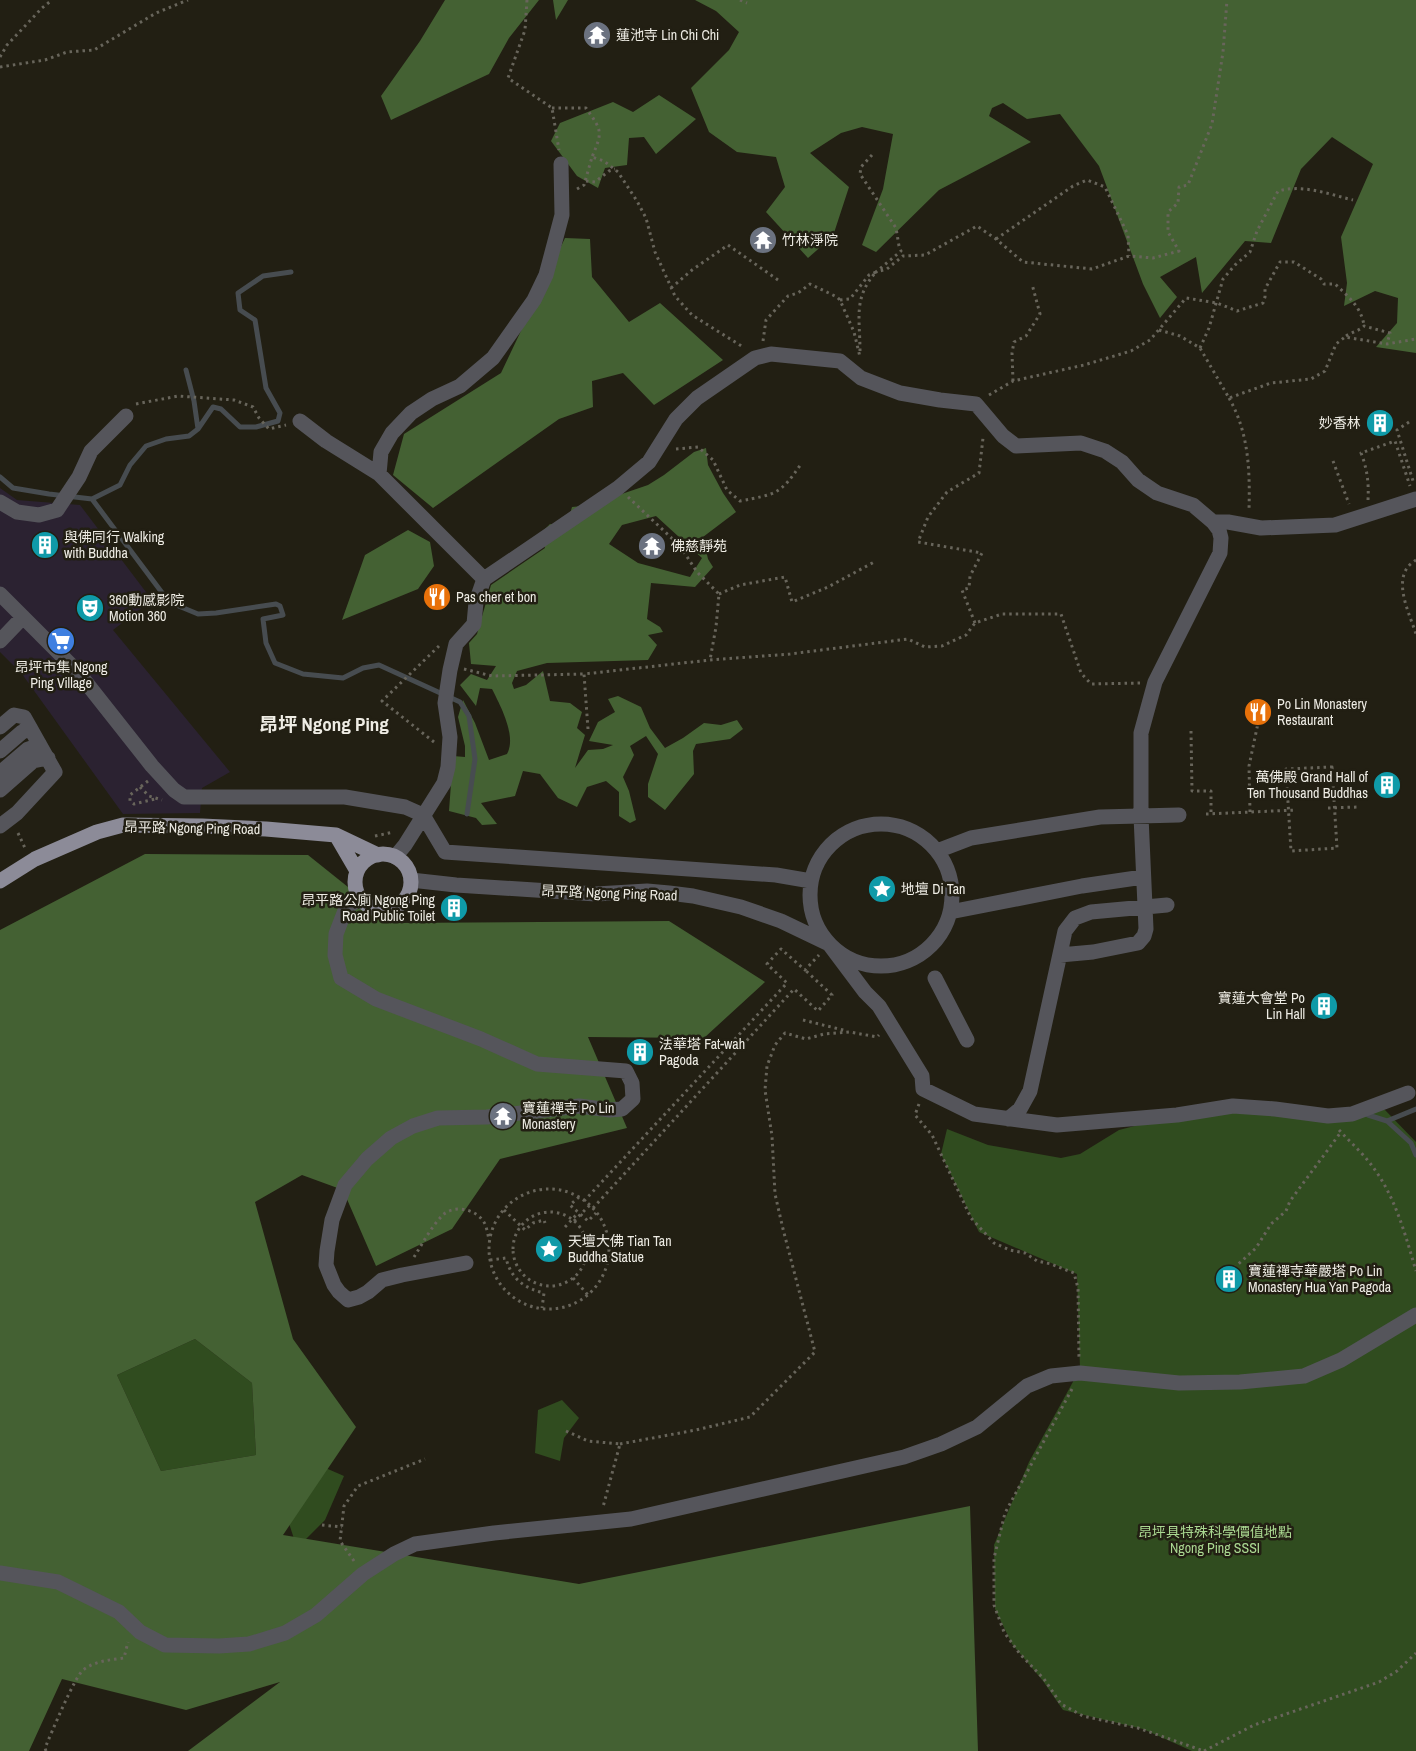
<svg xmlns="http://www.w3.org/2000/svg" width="1416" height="1751" font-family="'Archivo Narrow','Noto Sans TC',sans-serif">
  <rect width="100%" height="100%" fill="#221f13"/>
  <!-- commercial -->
  <path fill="#2b2231" d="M0 488 17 500 80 505 152 600 113 630 230 772 202 788 200 813 123 814 22 674 0 652Z"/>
  <!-- green -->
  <path fill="#304c1f" d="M1363 1107 1385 1110 1416 1142V1751H1192L1143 1729 1063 1710 1043 1681 1012 1644 995 1609 994 1545 1029 1462 1080 1369 1077 1274 979 1232 941 1154 947 1129 988 1145 1061 1158 1080 1154 1119 1130 1197 1110 1316 1117Z
    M195 1339 252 1383 256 1455 161 1471 117 1375Z
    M562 1400 579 1418 564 1438 560 1461 535 1453 538 1410Z
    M314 1463 344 1476 325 1520 297 1548 285 1511Z"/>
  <!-- forest -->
  <path fill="#446133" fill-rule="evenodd" d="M445 0H539L509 38 489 74 391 120 381 96 420 41Z
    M553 0H568L556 20Z
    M695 0H1416V353L1376 347 1397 323 1398 298 1375 291 1344 306 1347 283 1341 237 1373 164 1332 137 1301 169 1271 243 1245 241 1202 293 1196 257 1160 277 1177 297 1160 318 1143 284 1099 166 1060 114 1027 119 1003 103 992 108 989 116 1031 142 939 190 876 252 862 245 883 189 893 134 862 127 841 133 810 153 849 187 833 236 808 258 766 212 785 187 776 157 737 152 709 132 691 88 729 50 739 32 716 11Z
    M659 95 696 119 656 154 644 137 629 138 627 165 605 168 598 188 577 176 551 141 560 123 613 102 633 112Z
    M565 238 590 239 592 277 629 322 660 303 723 360 654 405 623 373 592 381 593 407 559 419 433 508 393 475 404 434 501 373Z
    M706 448 708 465 723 493 736 512 703 537 708 559 713 567 695 587 651 583 647 619 660 627 663 632 648 635 657 645 648 660 547 663 517 671 512 683 514 689 526 685 543 671 550 701 570 703 582 712 577 728 585 735 575 768 588 750 603 749 613 745 589 741 598 722 615 712 608 699 618 696 641 707 650 728 665 748 683 738 704 723 721 725 737 720 743 729 730 739 696 744 693 751 694 774 665 810 648 797V784L658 754 646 736 630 746 634 755 623 777 629 791 636 820 630 823 619 816V792L606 781 587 787 577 807 558 798 540 774 523 771 515 796 481 803 497 824 482 825 476 818 449 811 453 756 465 757V746L458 717 463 700 475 723 489 760 507 754C517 736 500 705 492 689L480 688 476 706 460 685 471 674 487 680 496 666 471 664 469 643 477 634 491 585 545 548 540 534 550 524 566 528 572 507 603 504 610 498 648 485 664 475 694 452ZM656 516 702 558 690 577 638 563 609 544 622 525Z
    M408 530 430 542 434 566 418 589 342 620 365 555Z
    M145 854 308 855 393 923 669 921 765 982 704 1038 588 1037 627 1128 500 1159 452 1229 376 1266 343 1190 302 1175 255 1202 293 1339 356 1427 283 1535 579 1584 970 1506 978 1751H188L280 1682 186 1710 62 1679 29 1751H0V930ZM195 1339 252 1383 256 1455 161 1471 117 1375Z"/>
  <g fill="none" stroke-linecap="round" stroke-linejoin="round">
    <!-- stream -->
    <path stroke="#474c50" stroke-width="5" d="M186 370 194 401 198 429
      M0 477 13 488 49 494 92 499 169 602 198 614 216 613 276 604 280 606 283 615 263 619 266 643 275 663 303 674 343 678 363 668 379 665 460 702 469 716 475 759 467 814
      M92 499 120 485 130 465 146 446 166 439 189 436 198 429 213 407 221 409 240 427H256L278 421 280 413 266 388 255 320 240 310 238 293 263 276 291 272
      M1368 1115 1387 1121 1411 1143 1416 1155
      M1387 1121 1416 1109"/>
    <!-- path -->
    <path stroke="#68655b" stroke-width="3" stroke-dasharray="2.5 4" stroke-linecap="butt" d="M527 0 525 30 508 78 552 108 559 150
      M740 0 747 3
      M0 57 7 45 42 8 52 0
      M0 67 45 60 67 52 94 50 156 13 188 0
      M552 108H586C602 131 603 131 592 157
      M872 155 861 167 860 174 896 228 899 246 901 251 876 272 887 269 903 256 925 255 977 226 996 239 1023 262 1092 269 1129 256 1153 258 1179 251 1168 232V212L1178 203 1179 187 1188 185 1212 124 1223 52 1227 0
      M586 181 595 182 609 171 615 169
      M577 189 584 185 592 157 604 161 618 172 637 201 646 218 655 252 675 296 692 315 743 347
      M996 239 1073 186 1087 180 1105 187 1128 235 1129 256
      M671 288 692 270 728 245 778 280
      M840 300 850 299 869 275 876 272
      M1159 330 1180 336 1200 348 1229 398 1271 383 1311 379 1325 371 1336 344 1345 337 1387 344 1416 339
      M1346 336C1352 332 1359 331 1364 326L1390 333 1387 344
      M763 341 766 320 788 296 798 293 810 284 837 297 840 300 854 332 860 357
      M1200 348 1209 328 1223 279 1235 265 1250 252 1257 231 1278 191C1303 184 1328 194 1353 200
      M860 351C860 318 853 298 876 272
      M1013 381 1012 353 1014 342 1026 336 1040 314 1032 284
      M989 395 1013 381 1084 365 1131 351 1150 340 1186 298 1217 303 1237 311 1263 303 1265 297V289L1280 262H1294L1321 279 1324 284H1335C1348 296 1362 308 1364 326
      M1229 398C1249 433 1250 471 1249 510
      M136 404 178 396 234 400 253 407 259 418 269 429 286 425
      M1409 422 1397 430 1414 484
      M676 449 698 447 713 460 727 490 740 501C776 494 780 495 801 464
      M1333 461 1349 504
      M628 497 680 546 697 572 719 594 716 627 710 660
      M1368 500C1369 483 1367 468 1361 453L1395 441 1410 486
      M1416 560C1413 562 1409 565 1407 568 1395 586 1410 615 1416 634
      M719 594 740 585 785 577 792 602 828 587 876 561
      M975 623 962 590 969 588 970 576 982 553 918 542 928 517 947 492 979 473 983 438
      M464 669 492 676 584 674
      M588 729 584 674 710 660 790 654 908 639 925 647 942 646 966 635 975 623 1002 614H1061L1081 673 1091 684 1140 683
      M1191 731 1192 791H1211V814
      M434 742 382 701 439 646
      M1332 767 1337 848 1291 851 1286 769Z
      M148 781 130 795V801L134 804 155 799
      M140 787 149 796 162 800
      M1328 808 1358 807
      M1250 812 1249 766 1258 723
      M1206 814 1296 810
      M18 833 25 848
      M375 836 394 832
      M803 1020 847 1031
      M919 1104 915 1115 932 1135 971 1218 994 1243 1010 1250 1025 1253 1037 1261 1051 1264 1074 1273 1078 1288 1079 1359
      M1339 1130C1351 1143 1365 1155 1375 1170 1396 1199 1406 1237 1416 1271
      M489 1249a60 60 0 1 1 120 0a60 60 0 1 1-120 0Z
      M579 1197 570 1205 588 1221 596 1213
      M584 1201 787 983 767 964 781 949 805 970 819 955
      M593 1208 794 989 818 1011 832 995 805 970
      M504 1210 525 1230 533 1223 544 1220 545 1223
      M513 1249a37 37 0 1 1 74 0a37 37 0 1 1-74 0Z
      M574 1221 590 1205
      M565 1227 578 1213
      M414 1257C423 1243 432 1225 444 1214 457 1204 478 1210 485 1224 487 1229 488 1235 489 1240
      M490 1260 506 1258C511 1279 524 1288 544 1293L542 1308
      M1234 1268 1256 1248 1271 1224 1286 1211 1290 1201 1341 1132
      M573 1278 588 1295
      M1072 1389 1005 1513 994 1558V1605L1004 1632 1020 1654 1044 1679 1061 1704 1083 1716 1138 1728 1204 1751
      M566 1431 588 1441 620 1444 603 1507
      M620 1444 696 1430 750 1417 815 1352 783 1229 775 1194 772 1136 765 1090 767 1066 775 1045 785 1033 806 1039 824 1034 850 1032 877 1037 879 1035
      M322 1525 342 1527
      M354 1561 340 1541 344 1506 358 1486 425 1459
      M46 1751 45 1748C51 1734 74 1678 83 1670 95 1661 109 1660 124 1658L128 1642
      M1204 1751 1254 1725 1379 1682 1397 1671 1416 1653"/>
    <!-- minor -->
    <path stroke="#55555b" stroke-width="15" d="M561 164 562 215 546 275 534 300 493 358 460 386 432 399 411 413 392 433 381 452 379 474 484 579 618 488 649 462 676 419 697 398 755 358 771 354 840 361 861 378 900 393 940 400 976 404 1003 436 1016 446 1081 443 1105 451 1122 462 1138 480 1157 493 1193 505 1213 522 1219 530 1221 538 1220 553 1155 682 1141 733V816L1146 929 1144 936 1138 943 1093 952 1060 955
      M300 421 326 441 379 474
      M0 502 17 512 39 515 57 510 79 477 91 451 126 416
      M1213 522H1228L1261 528 1335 525 1416 499
      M0 594 77 671 152 766 174 790 184 797H345L405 807 423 815 445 852 776 875 811 881
      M0 641 23 617
      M0 727 14 715 24 717 55 772 17 813 0 826
      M0 751 22 732 31 729
      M0 773 28 749 40 745
      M0 790 33 761 48 758
      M810 895a71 71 0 1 1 142 0a71 71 0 1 1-142 0Z
      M937 851 971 838 1100 817 1179 815
      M395 857 405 845 444 783 448 767 450 737 445 703 450 670 456 644 474 624 476 602 484 579
      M411 880 456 885 596 894 647 891 669 893 693 896 741 907 781 921 829 944 865 992 879 1006 922 1076 923 1089 974 1114 1057 1125 1177 1115 1233 1106 1275 1109 1328 1116 1352 1114 1408 1093
      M360 898 346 908 336 934 335 955 341 978 376 999 481 1039 537 1064 626 1071 632 1083 633 1099 622 1109 610 1110 579 1106 487 1117 438 1118 413 1126 391 1138 367 1159 345 1185 332 1220 327 1251 326 1265 334 1285 339 1292 348 1300 359 1297 368 1292 382 1280 402 1275 466 1263
      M950 912 1082 886 1143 877
      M935 978 967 1040
      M1008 1119 1020 1109 1030 1091 1065 931 1075 918 1091 912 1167 905
      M0 1573 58 1582 119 1612 140 1632 165 1645 219 1646 249 1644 285 1633 316 1615 363 1574 394 1554 415 1544 494 1533 631 1519 904 1457 941 1444 977 1427 1027 1386 1051 1376 1080 1373 1179 1383 1240 1382 1304 1376 1341 1360 1416 1315"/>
    <!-- major -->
    <path stroke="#8c8b98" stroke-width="15" d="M336 835 357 871
      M355 882a28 28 0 1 1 56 0a28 28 0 1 1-56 0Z
      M0 881 35 859 97 832 123 825 202 826 266 829 336 835 378 855"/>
  </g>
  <!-- icons -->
  <defs>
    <symbol id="temple-disc" viewBox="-11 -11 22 22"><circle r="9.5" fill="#6b7280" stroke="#221f13"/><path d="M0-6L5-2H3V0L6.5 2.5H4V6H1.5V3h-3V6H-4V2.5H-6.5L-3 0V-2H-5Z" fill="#fff"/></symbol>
    <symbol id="building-disc" viewBox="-11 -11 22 22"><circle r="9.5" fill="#0f9aa8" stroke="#221f13"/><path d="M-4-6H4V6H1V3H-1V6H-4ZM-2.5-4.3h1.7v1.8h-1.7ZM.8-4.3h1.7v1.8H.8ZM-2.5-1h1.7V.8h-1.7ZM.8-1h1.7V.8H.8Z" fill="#fff"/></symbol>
    <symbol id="restaurant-disc" viewBox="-11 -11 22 22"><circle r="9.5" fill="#e8710a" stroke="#221f13"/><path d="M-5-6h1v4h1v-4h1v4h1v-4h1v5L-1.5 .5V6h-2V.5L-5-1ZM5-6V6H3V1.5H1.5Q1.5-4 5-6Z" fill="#fff"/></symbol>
    <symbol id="theatre-disc" viewBox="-11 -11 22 22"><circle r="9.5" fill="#0f9aa8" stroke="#221f13"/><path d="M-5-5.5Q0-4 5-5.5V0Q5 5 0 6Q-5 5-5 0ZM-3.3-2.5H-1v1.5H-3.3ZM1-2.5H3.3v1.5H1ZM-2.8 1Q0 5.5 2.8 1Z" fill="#fff"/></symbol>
    <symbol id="supermarket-disc" viewBox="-11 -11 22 22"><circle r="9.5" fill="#3f7fe0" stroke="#221f13"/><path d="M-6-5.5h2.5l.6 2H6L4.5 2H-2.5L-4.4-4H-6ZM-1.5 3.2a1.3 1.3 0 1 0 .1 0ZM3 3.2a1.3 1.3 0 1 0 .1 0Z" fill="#fff"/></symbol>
    <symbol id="sight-disc" viewBox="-11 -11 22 22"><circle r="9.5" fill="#0f9aa8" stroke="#221f13"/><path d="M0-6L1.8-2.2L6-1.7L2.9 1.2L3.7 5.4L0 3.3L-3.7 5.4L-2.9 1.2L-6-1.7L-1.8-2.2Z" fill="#fff"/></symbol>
  </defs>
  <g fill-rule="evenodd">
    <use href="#temple-disc" x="581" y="19" width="32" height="32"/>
    <use href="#temple-disc" x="747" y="224" width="32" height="32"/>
    <use href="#building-disc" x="1364" y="407" width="32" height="32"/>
    <use href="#building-disc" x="29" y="529" width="32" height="32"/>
    <use href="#temple-disc" x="636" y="530" width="32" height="32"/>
    <use href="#restaurant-disc" x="421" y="581" width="32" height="32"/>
    <use href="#theatre-disc" x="74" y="592" width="32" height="32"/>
    <use href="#supermarket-disc" x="45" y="625" width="32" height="32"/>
    <use href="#restaurant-disc" x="1242" y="696" width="32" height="32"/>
    <use href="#building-disc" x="1371" y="769" width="32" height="32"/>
    <use href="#sight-disc" x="866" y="873" width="32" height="32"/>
    <use href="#building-disc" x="438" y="892" width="32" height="32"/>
    <use href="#building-disc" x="1308" y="990" width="32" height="32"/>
    <use href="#building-disc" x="624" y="1036" width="32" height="32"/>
    <use href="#temple-disc" x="487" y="1100" width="32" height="32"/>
    <use href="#sight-disc" x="533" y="1233" width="32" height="32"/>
    <use href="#building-disc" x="1213" y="1263" width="32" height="32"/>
  </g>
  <g text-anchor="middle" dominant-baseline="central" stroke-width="5" stroke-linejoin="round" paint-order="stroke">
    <!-- poi labels -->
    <g font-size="14" fill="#eeece4" stroke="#221f13" text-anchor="start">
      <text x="616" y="35">蓮池寺 Lin Chi Chi</text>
      <text x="782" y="240">竹林淨院</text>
      <text x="1361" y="423" text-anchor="end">妙香林</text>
      <text x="64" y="537">與佛同行 Walking<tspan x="64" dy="16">with Buddha</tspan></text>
      <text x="671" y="546">佛慈靜苑</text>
      <text x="456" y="597">Pas cher et bon</text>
      <text x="109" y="600">360動感影院<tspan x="109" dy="16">Motion 360</tspan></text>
      <text x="61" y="667" text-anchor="middle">昂坪市集 Ngong<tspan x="61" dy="16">Ping Village</tspan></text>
      <text x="1277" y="704">Po Lin Monastery<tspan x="1277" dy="16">Restaurant</tspan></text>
      <text x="1368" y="777" text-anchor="end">萬佛殿 Grand Hall of<tspan x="1368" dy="16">Ten Thousand Buddhas</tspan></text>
      <text x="901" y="889">地壇 Di Tan</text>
      <text x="435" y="900" text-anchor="end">昂平路公廁 Ngong Ping<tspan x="435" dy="16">Road Public Toilet</tspan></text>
      <text x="1305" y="998" text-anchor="end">寶蓮大會堂 Po<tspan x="1305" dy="16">Lin Hall</tspan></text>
      <text x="659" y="1044">法華塔 Fat-wah<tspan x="659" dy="16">Pagoda</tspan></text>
      <text x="522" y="1108">寶蓮禪寺 Po Lin<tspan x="522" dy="16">Monastery</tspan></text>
      <text x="568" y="1241">天壇大佛 Tian Tan<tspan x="568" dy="16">Buddha Statue</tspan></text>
      <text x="1248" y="1271">寶蓮禪寺華嚴塔 Po Lin<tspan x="1248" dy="16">Monastery Hua Yan Pagoda</tspan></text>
    </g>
    <!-- street labels -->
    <g font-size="14" fill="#eeece4" stroke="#221f13">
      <text transform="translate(192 828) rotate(1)">昂平路 Ngong Ping Road</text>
      <text transform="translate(609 893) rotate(2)">昂平路 Ngong Ping Road</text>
    </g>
    <!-- park labels -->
    <g font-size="14" fill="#aad891" stroke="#221f13">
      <text x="1215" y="1532">昂坪具特殊科學價值地點<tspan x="1215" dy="16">Ngong Ping SSSI</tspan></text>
    </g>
    <!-- district labels -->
    <g font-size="19" font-weight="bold" fill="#eeece4" stroke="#221f13">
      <text x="324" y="724">昂坪 Ngong Ping</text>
    </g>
  </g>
</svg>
